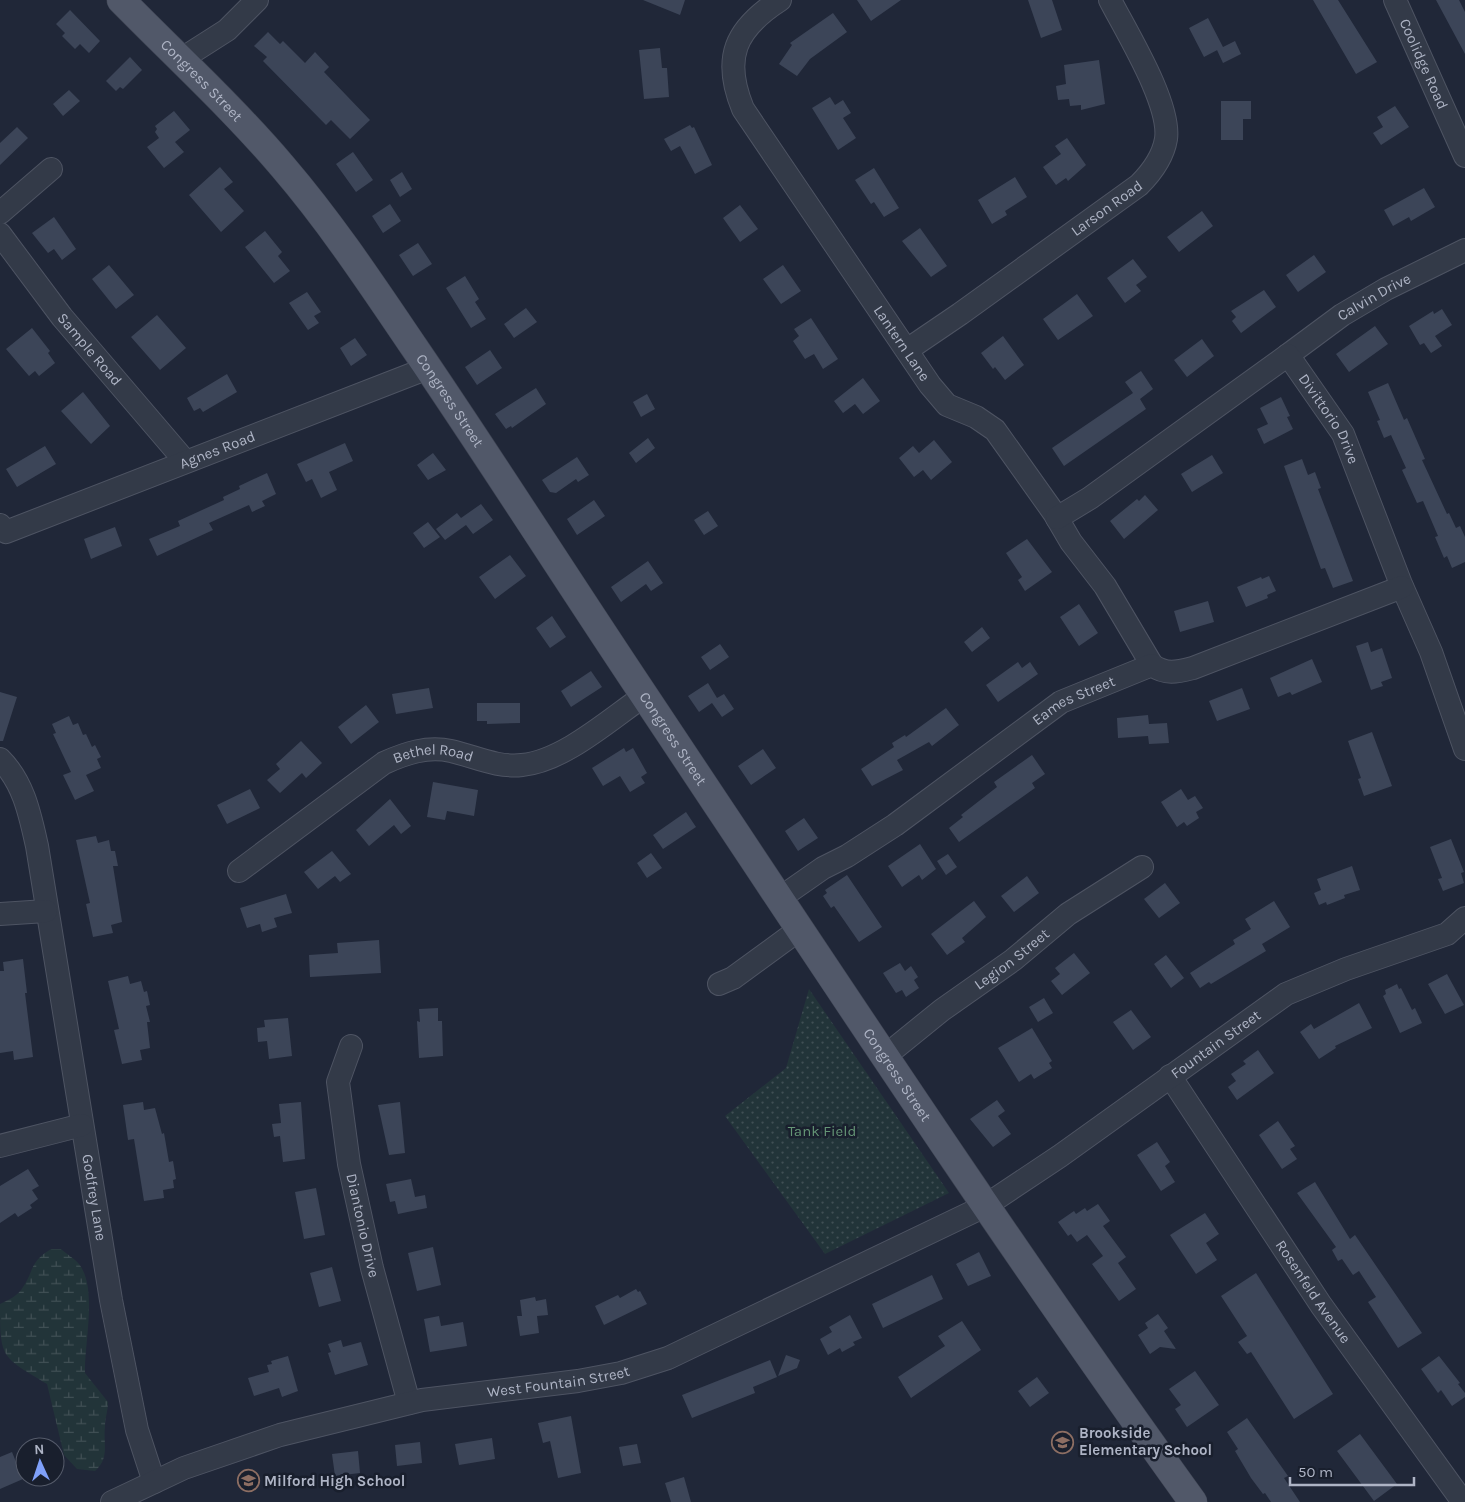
<svg xmlns="http://www.w3.org/2000/svg" width="1465" height="1502" font-family="Karla,sans-serif">
  <defs>
    <pattern id="wetland-marsh" width="20" height="14" patternUnits="userSpaceOnUse" patternTransform="scale(1.25)"><rect width="20" height="14" fill="#223439"/><path d="M1 5h8M5 5V1M11 12h8M15 12V8" fill="none" stroke="#404f54"/></pattern>
    <pattern id="park-dots" width="8" height="8" patternUnits="userSpaceOnUse" patternTransform="scale(1.25)"><rect width="8" height="8" fill="#223439"/><path d="M2 2h.1M6 6h.1" fill="none" stroke="#404f54" stroke-width="1.8" stroke-linecap="round"/></pattern>
  </defs>
  <rect width="100%" height="100%" fill="#202738"/>
  <!-- wetland -->
  <path fill="url(#wetland-marsh)" d="M51 1249H61C66 1254 74 1258 79 1264 98 1288 84 1344 85 1373L108 1402C108 1411 105 1418 105 1426 103 1444 110 1458 95 1471L77 1469 64 1455 47 1384C1 1356 0 1359 0 1304 8 1300 18 1296 23 1287 35 1269 29 1263 51 1249Z"/>
  <!-- park -->
  <path fill="url(#park-dots)" d="M809 989 949 1193 825 1254 725 1116 786 1068Z"/>
  <!-- building -->
  <path fill="#3c4558" d="M643 0H685L680 15Z
    M857 0H901L871 21Z
    M1028 0H1052L1062 30 1041 38Z
    M1313 0H1338L1377 62 1356 74Z
    M1436 0H1459L1465 12V54Z
    M70 10 100 41 89 53 80 44 75 49 62 36 65 33 56 24Z
    M833 13 847 32 810 59 797 76 779 64 792 45 790 43Z
    M1208 18 1223 47 1204 57 1189 28Z
    M268 32 280 44 283 41 305 63 315 52 329 67 324 72 370 120 350 139 331 120 326 125 263 61 267 57 254 46Z
    M1235 41 1241 54 1223 63 1217 50Z
    M660 48 662 68H667L669 97 644 99 639 50Z
    M130 57 142 70 123 89 120 87 116 91 106 81Z
    M1099 60 1105 104 1081 110V105L1070 106 1069 99 1058 100 1056 86 1066 84 1064 65Z
    M69 90 80 101 63 116 53 104Z
    M830 97 835 105 843 100 851 113 843 118 856 138 838 150 812 108Z
    M1221 101H1251V119H1243V140H1221Z
    M1395 106 1409 127 1381 145 1373 133 1383 127 1377 117Z
    M174 111 190 130 175 142 184 152 164 168 147 147 159 138 155 132 157 129 155 126Z
    M690 125 692 128 694 127 712 165 695 174 680 146 671 151 664 139Z
    M17 127 28 138 0 165V143Z
    M1067 138 1086 165 1068 181 1066 178 1056 185 1043 167 1061 154 1055 146Z
    M353 152 373 180 356 192 336 164Z
    M220 167 233 182 224 189 244 211 221 232 189 195Z
    M874 168 899 208 884 217 874 202 871 204 855 180Z
    M402 172 412 189 400 197 390 180Z
    M1015 177 1027 197 1005 211 1007 215 992 224 978 200Z
    M1424 188 1435 207 1411 221 1409 217 1393 226 1384 210Z
    M390 204 401 221 383 233 372 216Z
    M740 205 758 229 740 242 723 218Z
    M1202 211 1213 226 1179 252 1167 237Z
    M54 217 76 249 62 260 54 249 48 253 32 233Z
    M920 228 947 266 931 277 902 241Z
    M265 231 282 252 278 256 290 271 274 283 245 247Z
    M418 243 432 264 413 276 399 255Z
    M1314 255 1326 272 1298 292 1286 275Z
    M1133 259 1147 277 1136 285 1141 291 1125 303 1107 278Z
    M109 265 134 295 116 309 92 279Z
    M783 265 801 291 781 304 763 279Z
    M465 276 479 299 475 302 486 319 471 328 446 288Z
    M1264 290 1276 307 1241 333 1232 321 1236 317 1231 311Z
    M307 292 321 312 314 316 319 323 308 330 289 303Z
    M1077 294 1093 316 1058 340 1043 319Z
    M526 308 537 322 514 338 504 324Z
    M1442 309 1452 325 1435 336 1442 346 1431 353 1424 343 1420 345 1409 326 1433 311 1434 314Z
    M157 315 186 348 160 370 131 337Z
    M811 318 838 359 823 369 814 354 805 359 793 341 799 336 794 329Z
    M1375 326 1388 344 1349 372 1336 354Z
    M32 328 50 351 48 353 55 363 39 376 35 371 29 376 6 349Z
    M1003 336 1024 365 1005 380 995 367 993 369 981 353Z
    M355 338 367 355 351 366 340 348Z
    M1202 339 1214 356 1187 377 1174 360Z
    M490 350 502 368 477 385 465 367Z
    M1141 371 1153 389 1140 399 1146 409 1064 466 1052 448 1133 393 1125 382Z
    M227 374 237 392 203 412 200 408 194 411 187 398Z
    M863 378 880 401 863 414 855 404 843 413 834 401Z
    M1388 383 1404 420 1407 418 1425 459 1422 460 1447 514 1449 513 1456 528 1460 526 1465 537V562L1452 568 1447 556 1444 558 1435 537 1438 536 1423 501 1417 503 1402 470 1406 468 1391 435 1384 438 1377 421 1380 420 1368 392Z
    M536 388 546 404 512 428 511 426 506 429 495 414Z
    M83 392 110 426 91 444 61 411Z
    M647 394 655 409 641 417 633 402Z
    M1281 397 1290 416 1287 417 1293 429 1264 444 1257 429 1268 424 1260 408Z
    M648 438 655 448 636 463 629 453Z
    M934 440 952 462 931 480 923 470 914 477 899 458 913 446 919 453Z
    M345 443 353 461 329 472 337 490 321 498 312 479 306 482 297 464Z
    M45 446 56 464 17 487 6 469Z
    M433 453 446 470 428 480 417 465Z
    M1212 455 1223 473 1192 492 1181 474Z
    M577 457 589 475 578 482 576 479 556 493 550 492 542 480Z
    M1302 459 1308 475 1315 472 1321 488 1318 489 1353 581 1333 588 1325 568 1321 569 1284 466Z
    M267 473 276 494 262 501 265 506 252 512 249 505 209 523 213 530 157 556 149 539 180 526 178 521 224 500 223 497 240 489 239 486Z
    M1145 495 1158 510 1124 539 1110 521 1137 499 1139 501Z
    M594 500 605 516 577 535 567 519Z
    M481 504 493 520 473 534 466 525 445 540 436 529 457 513 461 518Z
    M708 511 718 526 704 535 694 520Z
    M428 522 440 537 424 548 413 533Z
    M115 527 122 546 91 559 84 539Z
    M1027 539 1052 572 1025 591 1018 580 1022 577 1006 553Z
    M510 555 526 576 495 599 479 577Z
    M648 561 663 583 651 591 646 584 621 602 611 587Z
    M1269 576 1276 591 1267 595 1268 598 1246 607 1237 587 1261 577 1262 579Z
    M1208 601 1214 622 1180 632 1174 611Z
    M1079 604 1098 633 1079 646 1060 617Z
    M552 616 566 637 550 648 536 628Z
    M982 627 990 638 972 652 964 642Z
    M1368 642 1371 652 1382 648 1392 678 1381 682 1383 686 1371 690 1356 646Z
    M720 644 729 657 710 670 701 657Z
    M1312 659 1322 682 1292 695 1290 692 1278 697 1270 678Z
    M1018 662 1022 668 1030 662 1038 674 998 702 986 685Z
    M591 671 602 687 571 707 561 691Z
    M708 683 717 698 724 694 734 709 722 717 712 703 699 712 688 696Z
    M429 688 433 708 396 714 392 694Z
    M1242 688 1250 709 1217 721 1209 701Z
    M0 692 17 697 3 741H0Z
    M477 703H520V723L487 724V721H477Z
    M366 705 379 722 351 744 338 727Z
    M946 708 959 725 932 746 929 742 897 760 903 770 872 786 861 769 894 747 892 743 905 735 906 737Z
    M1148 715 1149 724 1167 723 1169 743 1149 744 1148 736 1118 738 1117 718Z
    M69 716 73 725 78 723 83 735 86 734 92 747 95 745 101 757 97 759 101 768 86 775 94 791 75 800 63 775 71 772 53 734 56 733 52 724Z
    M1372 732 1392 786 1364 796 1358 779 1361 778 1348 741Z
    M301 741 322 763 306 778 302 773 280 793 267 780 280 769 276 764Z
    M624 748 626 752 633 748 647 773 641 777 645 783 630 792 620 776 603 786 592 768Z
    M763 749 776 768 751 785 738 766Z
    M1032 755 1045 774 1032 783 1035 788 959 842 949 828 963 817 961 815 997 787 994 782Z
    M433 782 478 790 474 816 447 811 445 820 427 817Z
    M250 789 260 808 227 824 217 805Z
    M1181 789 1188 800 1195 796 1203 808 1196 812 1199 818 1187 826 1184 822 1177 827 1161 802Z
    M390 799 411 826 401 834 394 825 369 846 356 830Z
    M686 812 696 827 663 849 653 835Z
    M804 818 818 838 798 851 785 831Z
    M96 836 98 843 109 840 111 851H115L118 866H113L122 922 111 925 113 933 93 937 86 904 90 903 76 840Z
    M1451 839 1464 872 1461 873 1464 883 1443 891 1438 879 1442 878 1430 847Z
    M920 844 936 869 922 880 919 875 902 887 888 866Z
    M332 851 351 874 340 882 335 876 318 889 304 872Z
    M651 853 662 868 647 878 637 863Z
    M948 854 957 867 946 875 937 861Z
    M1352 866 1360 890 1344 895 1345 898 1327 905 1326 902 1319 905 1314 893 1321 890 1317 879Z
    M847 875 882 927 859 942 834 906 831 908 823 896 827 893 825 890Z
    M1027 876 1039 893 1014 912 1001 896Z
    M1165 883 1180 903 1159 918 1144 899Z
    M286 894 292 913 274 918 277 927 262 932 260 924 247 928 240 908Z
    M974 901 986 917 962 938 965 942 947 955 931 934Z
    M1274 901 1290 927 1262 944 1266 951 1211 984 1209 982 1200 988 1190 973 1235 944 1233 940 1251 929 1245 919Z
    M379 940 381 973 310 977 309 955 338 953 337 943Z
    M1074 953 1090 973 1062 995 1051 981 1060 974 1055 968Z
    M1166 955 1184 978 1171 988 1154 964Z
    M23 959 27 993H25L33 1057 14 1060 13 1051 0 1053V971H4L3 962Z
    M900 963 905 971 911 966 918 977 914 980 919 988 906 997 902 990 896 993 883 973Z
    M1447 974 1464 1005 1445 1014 1428 984Z
    M128 976 130 984 141 981 144 992 147 991 150 1005 146 1006 150 1022H147L150 1048 140 1050 142 1060 122 1064 114 1030 119 1029 108 981Z
    M1397 984 1399 989 1401 988 1412 1010 1415 1008 1422 1023 1400 1033 1383 996 1386 994 1385 990Z
    M1044 998 1053 1013 1038 1022 1029 1007Z
    M1359 1003 1372 1028 1335 1046 1336 1048 1319 1059 1300 1032 1311 1024 1314 1029Z
    M438 1008V1021H442L443 1056 419 1058 417 1021 420 1022 419 1009Z
    M1131 1010 1151 1037 1133 1050 1113 1022Z
    M288 1018 292 1056 269 1059 267 1041 258 1042 257 1028 265 1027 264 1020Z
    M1032 1028 1052 1061 1049 1063 1052 1068 1034 1079 1031 1074 1019 1082 998 1048Z
    M1258 1050 1274 1073 1237 1100 1228 1087 1236 1081 1231 1074 1246 1064 1243 1061Z
    M997 1100 1005 1111 998 1116 1011 1134 993 1147 970 1119Z
    M143 1102 144 1110 155 1108 162 1134 164 1133 169 1162 173 1161 176 1179 173 1180 174 1188 163 1190 164 1198 144 1201 134 1139 128 1140 123 1105Z
    M301 1102 305 1159 283 1162 280 1136 274 1137 272 1124 281 1123 279 1104Z
    M400 1102 405 1153 389 1155 378 1105Z
    M1278 1121 1295 1146 1290 1149 1297 1159 1282 1169 1259 1135Z
    M1157 1142 1170 1162 1165 1166 1175 1182 1161 1191 1137 1155Z
    M28 1169 39 1186 32 1190 38 1199 30 1205 32 1208 18 1217 15 1213 0 1223V1186Z
    M411 1179 415 1197 425 1195 427 1208 398 1214 395 1201 390 1202 386 1184Z
    M1315 1182 1350 1239 1355 1235 1422 1333 1398 1348 1368 1302 1376 1297 1359 1271 1353 1275 1342 1259 1338 1261 1332 1250 1336 1247 1297 1193Z
    M316 1188 325 1235 304 1239 295 1192Z
    M1098 1204 1110 1221 1103 1226 1126 1257 1118 1263 1136 1289 1119 1301 1092 1264 1103 1256 1087 1235 1077 1242 1071 1234 1068 1236 1058 1222 1074 1211 1076 1214 1085 1208 1087 1211Z
    M1205 1213 1219 1234 1206 1243 1217 1260 1196 1274 1170 1235Z
    M433 1247 441 1285 417 1291 408 1253Z
    M979 1252 991 1276 968 1286 956 1264Z
    M332 1267 341 1301 319 1307 310 1273Z
    M1256 1273 1333 1394 1294 1419 1251 1352 1247 1354 1238 1342 1247 1336 1221 1296Z
    M932 1275 943 1299 883 1328 872 1304Z
    M636 1289 638 1292 640 1291 647 1304 604 1325 595 1306 618 1295 620 1298Z
    M535 1297 536 1301 546 1299 548 1315 537 1316 539 1333 520 1336 517 1316H522L520 1300Z
    M1158 1314 1168 1328 1164 1331 1176 1349 1160 1347 1150 1354 1138 1335 1148 1328 1145 1323Z
    M850 1315 862 1338 853 1342 855 1345 842 1352 840 1348 828 1355 820 1339 832 1332 829 1327Z
    M439 1316 441 1326 463 1322 467 1346 430 1352 424 1319Z
    M962 1321 981 1350 911 1398 898 1377 945 1346 938 1336Z
    M341 1340 343 1347 361 1342 368 1365 335 1375 328 1353 331 1352 328 1344Z
    M786 1355 800 1360 797 1368 778 1376Z
    M288 1356 298 1391 282 1397 279 1388 254 1396 248 1378 269 1372 267 1365 272 1364 271 1361Z
    M1439 1356 1460 1383 1458 1384 1465 1393V1397L1452 1406 1441 1390 1438 1393 1421 1369Z
    M770 1360 777 1377 753 1387 755 1393 692 1418 682 1395Z
    M1195 1371 1219 1405 1187 1427 1175 1409 1181 1405 1169 1389Z
    M1037 1377 1049 1393 1030 1407 1018 1391Z
    M571 1416 581 1473 558 1478 550 1441 543 1443 538 1423Z
    M1247 1418 1288 1476 1284 1478 1300 1502H1271L1265 1493 1263 1494 1251 1478 1235 1451 1238 1449 1227 1432Z
    M1360 1434 1397 1484 1374 1501 1337 1451Z
    M492 1438 495 1459 459 1465 455 1444Z
    M420 1442 422 1463 397 1466 395 1445Z
    M637 1444 641 1463 623 1466 619 1447Z
    M358 1451 360 1473 335 1476 332 1454Z
    M12 1452 23 1479 0 1489V1457Z
    M684 1477 691 1502H671L665 1483Z"/>
  <g fill="none" stroke-linecap="round" stroke-linejoin="round">
    <defs>
      <g id="minor">
        <path id="s1" d="M780 0C735 29 722 58 743 109L930 385 947 405 976 417 995 430 1054 513 1071 542 1105 586 1152 665"/>
        <path id="s2" d="M1395 0 1465 156"/>
        <path d="M180 60 227 30 257 0"/>
        <path d="M0 213 51 169"/>
        <path id="s3" d="M0 234 62 317 185 461"/>
        <path id="s4" d="M907 350 960 314 1139 185C1152 172 1163 157 1166 139 1171 104 1127 33 1110 0"/>
        <path id="s5" d="M1288 355 1342 315 1386 289 1465 250"/>
        <path id="s6" d="M1057 518 1090 498 1288 355 1343 434 1401 584 1431 652 1465 749"/>
        <path id="s7" d="M0 525 6 532 428 368"/>
        <path id="s8" d="M0 759C24 783 30 815 37 846L111 1300 137 1430 154 1482"/>
        <path id="s9" d="M239 871 384 763C406 753 427 746 451 751 474 756 497 768 522 765 564 761 610 719 644 696"/>
        <path id="s10" d="M780 898 823 868 847 856 895 825 1061 702 1152 665C1166 675 1177 672 1193 668L1402 587"/>
        <path d="M0 914 46 911"/>
        <path d="M719 984 733 978 800 929"/>
        <path id="s11" d="M351 1046 338 1082 349 1164 372 1268 409 1403"/>
        <path id="s12" d="M884 1057 942 1010 1013 960 1068 914 1142 867"/>
        <path id="s13" d="M1170 1076 1321 1305 1463 1502"/>
        <path d="M0 1146 82 1125"/>
        <path id="s14" d="M112 1502 184 1468 280 1435 422 1400 578 1381 621 1373 668 1358 985 1206 1060 1156 1286 994 1346 969 1447 934 1465 918"/>
      </g>
      <g id="major">
        <path id="s15" d="M121 0C175 55 233 108 283 167 331 223 372 285 414 347 489 457 560 569 634 680 818 956 999 1233 1193 1502"/>
      </g>
    </defs>
    <!-- minor casing -->
    <use href="#minor" stroke="#4e5463" stroke-width="24"/>
    <!-- major casing -->
    <use href="#major" stroke="#3d4352" stroke-width="29"/>
    <!-- minor -->
    <use href="#minor" stroke="#333a48" stroke-width="22"/>
    <!-- major -->
    <use href="#major" stroke="#515869" stroke-width="28"/>
  </g>
  <!-- icons -->
  <defs>
    <symbol id="school-ring" viewBox="-11 -11 22 22"><circle r="9.5" fill="#191f2d" stroke="#8d6e63" stroke-width="1.5"/><path d="M0-5L7-2L0 1L-7-2ZM-4 1L0 2.5L4 1V4Q0 6-4 4Z" fill="#8d6e63"/></symbol>
  </defs>
  <g fill-rule="evenodd">
    <use href="#school-ring" x="1050" y="1430" width="25" height="25"/>
    <use href="#school-ring" x="236" y="1468" width="25" height="25"/>
  </g>
  <g text-anchor="middle" dominant-baseline="central" stroke-width="5" stroke-linejoin="round" paint-order="stroke">
    <!-- street labels -->
    <g font-size="15" fill="#aeb4c5" stroke="#191f2d">
      <text stroke="none"><textPath href="#s2" startOffset="70">Coolidge Road</textPath></text>
      <text stroke="none"><textPath href="#s15" startOffset="114">Congress Street</textPath></text>
      <text stroke="none"><textPath href="#s4" startOffset="245">Larson Road</textPath></text>
      <text stroke="none"><textPath href="#s5" startOffset="104">Calvin Drive</textPath></text>
      <text stroke="none"><textPath href="#s1" startOffset="412">Lantern Lane</textPath></text>
      <text stroke="none"><textPath href="#s3" startOffset="146">Sample Road</textPath></text>
      <text stroke="none"><textPath href="#s15" startOffset="520">Congress Street</textPath></text>
      <text stroke="none"><textPath href="#s6" startOffset="359">Divittorio Drive</textPath></text>
      <text stroke="none"><textPath href="#s7" startOffset="236">Agnes Road</textPath></text>
      <text stroke="none"><textPath href="#s10" startOffset="355">Eames Street</textPath></text>
      <text stroke="none"><textPath href="#s15" startOffset="925">Congress Street</textPath></text>
      <text stroke="none"><textPath href="#s9" startOffset="232">Bethel Road</textPath></text>
      <text stroke="none"><textPath href="#s12" startOffset="161">Legion Street</textPath></text>
      <text stroke="none"><textPath href="#s14" startOffset="1211">Fountain Street</textPath></text>
      <text stroke="none"><textPath href="#s15" startOffset="1329">Congress Street</textPath></text>
      <text stroke="none"><textPath href="#s8" startOffset="452">Godfrey Lane</textPath></text>
      <text stroke="none"><textPath href="#s11" startOffset="184">Diantonio Drive</textPath></text>
      <text stroke="none"><textPath href="#s13" startOffset="259">Rosenfeld Avenue</textPath></text>
      <text stroke="none"><textPath href="#s14" startOffset="465">West Fountain Street</textPath></text>
    </g>
    <!-- park labels -->
    <g font-size="15" fill="#659676" stroke="#191f2d">
      <text x="822" y="1131">Tank Field</text>
    </g>
    <!-- poi labels -->
    <g font-size="15" font-weight="bold" fill="#aeb4c5" stroke="#191f2d" text-anchor="start">
      <text x="1079" y="1433">Brookside<tspan x="1079" dy="17">Elementary School</tspan></text>
      <text x="264" y="1481">Milford High School</text>
    </g>
  </g>
  <!-- north arrow -->
  <g transform="translate(40 1462) rotate(357)"><circle r="24" fill="#191f2d" stroke="#555b6a"/>
  <path d="M0-4L9 19L0 12L-9 19Z" fill="#7fa0f9"/>
  <text y="-8" font-size="14" font-weight="bold" text-anchor="middle" fill="#aeb4c5">N</text>
  </g>
  <!-- scale -->
  <path d="M1290 1477v8h124v-8" fill="none" stroke="#aeb4c5" stroke-width="2.5"/>
  <text x="1298" y="1477" font-size="15" fill="#aeb4c5" stroke="#191f2d" stroke-width="4" paint-order="stroke">50 m</text>
</svg>
